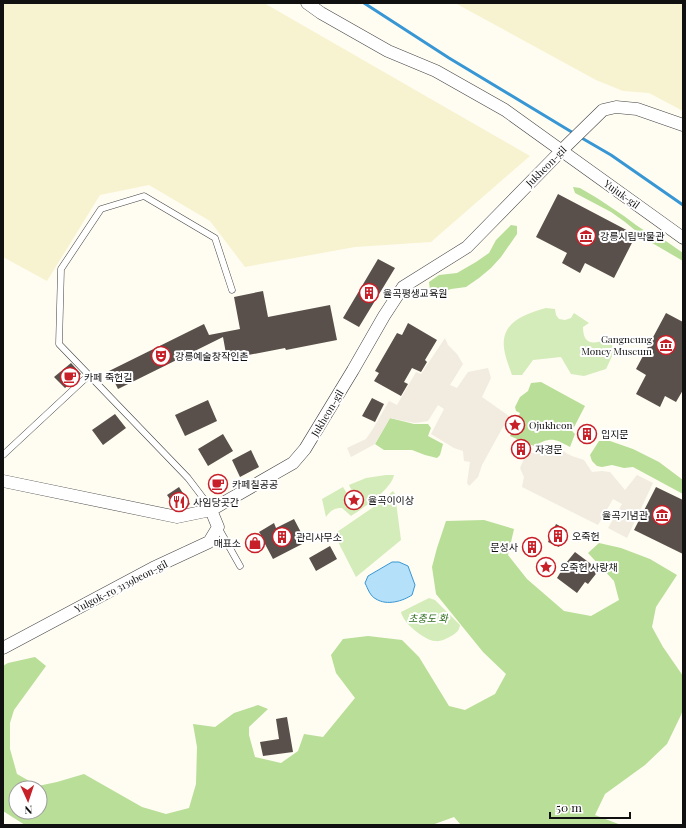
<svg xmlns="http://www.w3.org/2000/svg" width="686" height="828" font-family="'Playfair Display','Noto Sans KR',serif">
  <rect width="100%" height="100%" fill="#fffcf2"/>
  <!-- farmland -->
  <path fill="#f7f3d0" d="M3 3H264L530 156 431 242 355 247 245 267 210 221 149 185 100 195 47 281 3 257Z
    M455 3H683V111L649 93 623 91 596 80Z"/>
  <!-- green -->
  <path fill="#d4ecb9" d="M546 308 555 309 556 315 559 319 565 320 571 318 574 313 589 323 583 327C583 346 594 344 608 339L615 350 606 369 584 376 571 374 561 357 533 360 522 375H512C509 366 505 357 504 348 501 321 526 314 546 308Z
    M386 475H394C391 490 363 508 351 516L342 508C334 508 331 510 326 517L322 499 343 487 349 497 347 500 350 505H357L360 500 359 496 354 495 349 485 366 478Z
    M393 491 395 494 401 540 356 577 334 534 378 504Z
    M429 598 435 600 460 625C459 631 457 632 453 635 448 638 441 642 435 641 424 640 403 623 401 612Z"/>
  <!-- forest -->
  <path fill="#b8de97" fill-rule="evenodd" d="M573 187 580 188 597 198 624 216 636 225 648 233 663 239 683 253V261L647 240 625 222 611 212 575 193Z
    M511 225 517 226V234L501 257 491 268 479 278 466 287 451 289 441 293 430 290 429 282 439 275 457 273 476 262 489 253 496 240Z
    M541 382 585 406 572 431 575 434 570 447C554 438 550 437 534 446L510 436 520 413 516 411 515 407 520 397 528 391 531 383Z
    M390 418 414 424H428L431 428 428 436 443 444 440 455 437 458 425 455 412 450H384L375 444Z
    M599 441H610L633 449 659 462 683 480V494L633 467 624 468 612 465 602 467 597 466 592 461 590 455Z
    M484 520 514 529 508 555 527 579 564 611 591 616 619 600 614 581 588 553 599 543 621 548 650 559 677 575 656 607 652 627 663 647 683 676V709L681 715 667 744 645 765 605 794 595 815 621 825H461L454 817 432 825H25L3 811V666L8 663 35 657 46 666 14 710 10 723V749L17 774 38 786 57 782 84 774 142 807 166 814 189 808 196 784 197 747 193 724 215 727 234 713 258 705 268 709 249 727V735L255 757 281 763 298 751 304 734 323 737 355 698 336 673 331 655 343 639 368 636 402 640 419 657 449 706 465 710 495 694 506 674 483 652 436 594 432 567 437 548 446 521ZM16 788H40V812H16Z"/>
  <!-- plaza -->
  <path fill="#f1ecdf" d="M445 338 448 345 457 354 463 364 450 385 457 388 468 372 488 368 491 378 482 397 509 416 482 465 478 477 469 486 467 483 470 462 464 461 463 451 454 448 431 434 444 409 438 405 428 421 415 423 390 418 375 444 351 457 347 448 366 439 374 427 389 401 397 405 416 372 421 374Z
    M548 444 556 445 566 453 572 456 584 460 592 472 602 471 610 472 625 490 637 475 653 483 627 538 608 528 622 504 613 499 598 525 522 487 524 477 520 468 527 452 539 454 541 447Z"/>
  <!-- water -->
  <path fill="#b4e0f9" stroke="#3797d4" d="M392 562H399L408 566 415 585 412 595C403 601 387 606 376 599 370 596 368 589 365 583L368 576Z"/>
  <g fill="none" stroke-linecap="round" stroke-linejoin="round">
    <!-- stream -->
    <path stroke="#3797d4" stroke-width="3" d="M364 3 449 58 575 134
      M580 137 611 155 683 205"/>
  </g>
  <!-- building -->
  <path fill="#59504b" d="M558 194 636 235 614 278 585 263 580 273 562 263 567 253 536 237Z
    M378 259 395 268 359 327 343 318Z
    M263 291 268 317 330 305 337 340 286 350 285 348 227 359 223 337 118 389 109 371 204 324 209 335 240 329 234 297Z
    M666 313 683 322V390L676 402 665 396 660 407 636 394 646 375 636 369Z
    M408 323 437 340 425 360 427 362 421 372 412 368 404 382 408 384 401 396 374 381 379 373 375 371 397 333 402 335Z
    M71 363 81 374 65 388 54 377Z
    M372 398 384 404 375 422 362 416Z
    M208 400 217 421 185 436 175 415Z
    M115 414 126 428 103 445 92 430Z
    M583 427 595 434 591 441 579 435Z
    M223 434 233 451 208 466 198 449Z
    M521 442 528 445 523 458 514 454Z
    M251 450 259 467 240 477 232 460Z
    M221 479 225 486 213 492 209 484Z
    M179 487 190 504 185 508 177 509 167 495Z
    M656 487 683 500V554L634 530Z
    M294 519 306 542 273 559 265 544 252 550 248 541 261 535 259 532 274 523 276 528Z
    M556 524 567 530 559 547 548 542Z
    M528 538 542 546 536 557 522 549Z
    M330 546 337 559 316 571 309 558Z
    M575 552 599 570 588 584 585 582 577 593 557 578 566 563Z
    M287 717 293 752 263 756 260 742 279 739 276 719Z"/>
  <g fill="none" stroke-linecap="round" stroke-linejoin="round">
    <defs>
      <path id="lane" d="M3 455 89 375
        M211 510 207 503 188 478 59 344 61 269 101 209 144 196 215 238 232 290
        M218 527 240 566"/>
      <path id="street" d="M307 3 321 13 388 51 436 71 505 110 683 238
        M3 481 177 517 211 510 293 463 305 449 353 370 384 316 403 287 467 247 561 151 603 110 616 107 637 109 683 125
        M3 648 153 568 209 542 218 527 211 510"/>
    </defs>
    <!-- lane casing -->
    <use href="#lane" stroke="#434343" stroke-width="7"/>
    <!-- street casing -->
    <use href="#street" stroke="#434343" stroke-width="13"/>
    <!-- lane -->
    <use href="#lane" stroke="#fff" stroke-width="6"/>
    <!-- street -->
    <use href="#street" stroke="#fff" stroke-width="12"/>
  </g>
  <!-- icons -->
  <defs>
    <symbol id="museum-ring" viewBox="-11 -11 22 22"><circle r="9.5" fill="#fff" stroke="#c72029" stroke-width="1.5"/><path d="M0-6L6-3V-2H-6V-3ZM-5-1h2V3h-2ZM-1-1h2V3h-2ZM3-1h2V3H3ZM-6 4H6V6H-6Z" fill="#c72029"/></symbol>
    <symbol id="building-ring" viewBox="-11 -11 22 22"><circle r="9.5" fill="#fff" stroke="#c72029" stroke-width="1.5"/><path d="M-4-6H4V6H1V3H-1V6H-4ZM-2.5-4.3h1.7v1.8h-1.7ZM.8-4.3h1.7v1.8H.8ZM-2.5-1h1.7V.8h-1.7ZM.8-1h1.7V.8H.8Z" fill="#c72029"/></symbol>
    <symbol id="theatre-ring" viewBox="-11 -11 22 22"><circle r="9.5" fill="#fff" stroke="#c72029" stroke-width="1.5"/><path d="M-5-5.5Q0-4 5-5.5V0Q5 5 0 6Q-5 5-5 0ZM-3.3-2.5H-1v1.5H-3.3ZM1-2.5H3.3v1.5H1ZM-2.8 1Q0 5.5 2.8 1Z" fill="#c72029"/></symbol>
    <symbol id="cafe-ring" viewBox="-11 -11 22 22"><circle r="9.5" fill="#fff" stroke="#c72029" stroke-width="1.5"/><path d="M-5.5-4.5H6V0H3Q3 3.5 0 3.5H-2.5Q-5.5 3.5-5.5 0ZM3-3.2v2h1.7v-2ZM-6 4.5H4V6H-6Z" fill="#c72029"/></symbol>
    <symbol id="sight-ring" viewBox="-11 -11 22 22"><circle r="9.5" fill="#fff" stroke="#c72029" stroke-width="1.5"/><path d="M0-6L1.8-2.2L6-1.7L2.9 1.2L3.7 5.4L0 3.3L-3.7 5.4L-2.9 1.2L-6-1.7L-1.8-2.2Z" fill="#c72029"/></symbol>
    <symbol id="restaurant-ring" viewBox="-11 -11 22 22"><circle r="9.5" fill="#fff" stroke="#c72029" stroke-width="1.5"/><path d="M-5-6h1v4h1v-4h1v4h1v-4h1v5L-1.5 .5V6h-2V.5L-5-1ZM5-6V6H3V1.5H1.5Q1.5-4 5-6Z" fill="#c72029"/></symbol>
    <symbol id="shop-ring" viewBox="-11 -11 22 22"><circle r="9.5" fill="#fff" stroke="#c72029" stroke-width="1.5"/><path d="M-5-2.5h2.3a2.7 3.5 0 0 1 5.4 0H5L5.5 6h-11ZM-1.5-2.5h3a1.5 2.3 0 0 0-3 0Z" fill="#c72029"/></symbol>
  </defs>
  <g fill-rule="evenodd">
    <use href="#museum-ring" x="575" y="225" width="22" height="22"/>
    <use href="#building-ring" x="358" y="282" width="22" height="22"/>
    <use href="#museum-ring" x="655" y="334" width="22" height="22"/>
    <use href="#theatre-ring" x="150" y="345" width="22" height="22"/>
    <use href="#cafe-ring" x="59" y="366" width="22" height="22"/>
    <use href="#sight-ring" x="504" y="414" width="22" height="22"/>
    <use href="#building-ring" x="576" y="423" width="22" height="22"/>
    <use href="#building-ring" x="510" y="438" width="22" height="22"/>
    <use href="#cafe-ring" x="207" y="473" width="22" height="22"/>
    <use href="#sight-ring" x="343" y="489" width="22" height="22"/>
    <use href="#restaurant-ring" x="168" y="491" width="22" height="22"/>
    <use href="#museum-ring" x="651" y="504" width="22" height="22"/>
    <use href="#building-ring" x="547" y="525" width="22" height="22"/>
    <use href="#building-ring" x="271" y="526" width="22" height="22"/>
    <use href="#shop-ring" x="244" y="532" width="22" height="22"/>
    <use href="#building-ring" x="521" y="536" width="22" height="22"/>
    <use href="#sight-ring" x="535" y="556" width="22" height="22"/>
  </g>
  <g text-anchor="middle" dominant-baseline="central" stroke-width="4" stroke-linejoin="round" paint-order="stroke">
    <!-- street labels -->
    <g font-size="10" fill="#101010" stroke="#fff">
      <text transform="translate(546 166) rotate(-45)">Jukheon-gil</text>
      <text transform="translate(622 194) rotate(36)">Yujuk-gil</text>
      <text transform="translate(327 413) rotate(-59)">Jukheon-gil</text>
      <text transform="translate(121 586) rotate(-27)">Yulgok-ro 3139beon-gil</text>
    </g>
    <!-- poi labels -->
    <g font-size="10" fill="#101010" stroke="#fff" text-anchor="start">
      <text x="600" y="236">강릉시립박물관</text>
      <text x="383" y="293">율곡평생교육원</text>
      <text x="652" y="339" text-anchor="end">Gangneung<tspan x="652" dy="12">Money Museum</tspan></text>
      <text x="175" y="356">강릉예술창작인촌</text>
      <text x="84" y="377">카페 죽헌길</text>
      <text x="529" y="425">Ojukheon</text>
      <text x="601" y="434">입지문</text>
      <text x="535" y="449">자경문</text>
      <text x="232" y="484">카페칠공공</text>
      <text x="368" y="500">율곡이이상</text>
      <text x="193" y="502">사임당곳간</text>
      <text x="648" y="515" text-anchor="end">율곡기념관</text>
      <text x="572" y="536">오죽헌</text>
      <text x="296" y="537">관리사무소</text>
      <text x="241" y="543" text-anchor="end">매표소</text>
      <text x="518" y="547" text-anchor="end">문성사</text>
      <text x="560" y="567">오죽헌 사랑채</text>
    </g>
    <!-- park labels -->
    <g font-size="10" font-style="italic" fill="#2d6b1c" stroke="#fff">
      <text x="428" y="618">초충도 화</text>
    </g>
  </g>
  <!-- border -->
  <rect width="686" height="828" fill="none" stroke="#101010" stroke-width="8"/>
  <!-- north arrow -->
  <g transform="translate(28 800) rotate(177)"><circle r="19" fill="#ffffff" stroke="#9f9f9f"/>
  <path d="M0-3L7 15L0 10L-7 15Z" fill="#c72029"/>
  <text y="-6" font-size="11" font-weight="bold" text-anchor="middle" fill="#101010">N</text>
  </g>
  <!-- scale -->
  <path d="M550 812v6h80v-6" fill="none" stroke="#101010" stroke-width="2"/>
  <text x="556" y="812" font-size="12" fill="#101010" stroke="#ffffff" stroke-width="3" paint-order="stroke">50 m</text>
</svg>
